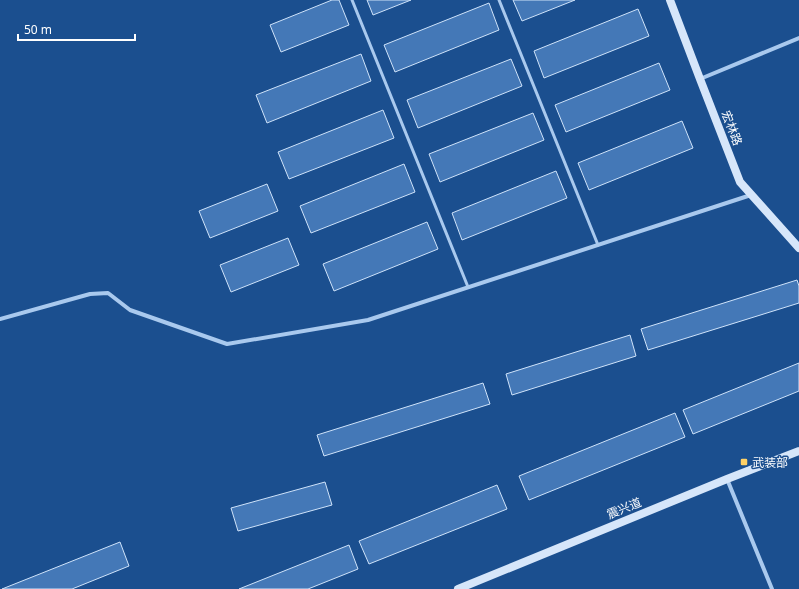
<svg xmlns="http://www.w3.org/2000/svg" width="799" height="589" font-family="'Noto Sans','Noto Sans SC',sans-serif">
  <rect width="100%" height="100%" fill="#1b4f8f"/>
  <!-- building -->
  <path fill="#4478b7" stroke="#cfe3fa" d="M332 0H339L349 25 281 52 270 25Z
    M367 0H411L373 15Z
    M513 0H575L522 21Z
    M489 3 499 30 395 72 384 45Z
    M638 9 649 36 544 78 534 51Z
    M361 54 371 81 267 123 256 95Z
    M511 59 522 86 418 128 407 100Z
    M659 63 670 90 566 132 555 105Z
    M383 110 394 138 289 179 278 152Z
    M533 113 544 140 440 182 429 154Z
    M682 121 693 148 589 190 578 163Z
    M404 164 415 192 311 233 300 206Z
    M556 171 567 198 462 240 452 213Z
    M267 184 278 211 210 238 199 211Z
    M427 222 438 249 334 291 323 264Z
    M288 238 299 265 231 292 220 265Z
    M797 280 799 286V303L648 350 641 329Z
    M630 335 636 356 512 395 506 374Z
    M799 363V391L693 434 683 410Z
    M483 383 490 404 324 456 317 435Z
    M675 413 685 437 529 500 519 476Z
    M325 482 332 505 238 531 231 508Z
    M497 485 507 509 369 564 359 541Z
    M120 542 129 566 72 589H2Z
    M349 545 358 569 308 589H239Z"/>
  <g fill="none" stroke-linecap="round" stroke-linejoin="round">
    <!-- lane -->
    <path stroke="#a9c9ee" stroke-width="3" d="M352 0 468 287
      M499 0 598 245"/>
    <!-- street -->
    <path stroke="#a9c9ee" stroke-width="4" d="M700 79 799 38
      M0 319 90 294 108 293 130 310 227 344 368 320 751 195
      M727 479 772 589"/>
    <!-- secondary -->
    <path stroke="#d6e6fa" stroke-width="8" d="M670 0 700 79 740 182 799 248
      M458 589 727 479 799 451"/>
  </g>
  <!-- markers -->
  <rect fill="#ffd166" stroke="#1b4f8f" stroke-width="1.5" x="740" y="458" width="8" height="8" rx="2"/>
  <g text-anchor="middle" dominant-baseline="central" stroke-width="3" stroke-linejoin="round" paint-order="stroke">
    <!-- street labels -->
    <g font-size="12" fill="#fff" stroke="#1b4f8f">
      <text transform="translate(732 128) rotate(69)">宏林路</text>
      <text transform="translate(624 508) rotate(-22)">震兴道</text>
    </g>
    <!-- poi labels -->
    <g font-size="12" fill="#fff" stroke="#1b4f8f" text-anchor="start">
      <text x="752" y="462">武装部</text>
    </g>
  </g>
  <!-- scale -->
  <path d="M18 34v6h117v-6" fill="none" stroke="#ffffff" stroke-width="2"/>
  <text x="24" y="34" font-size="12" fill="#ffffff" stroke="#1b4f8f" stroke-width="3" paint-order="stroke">50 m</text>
</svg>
